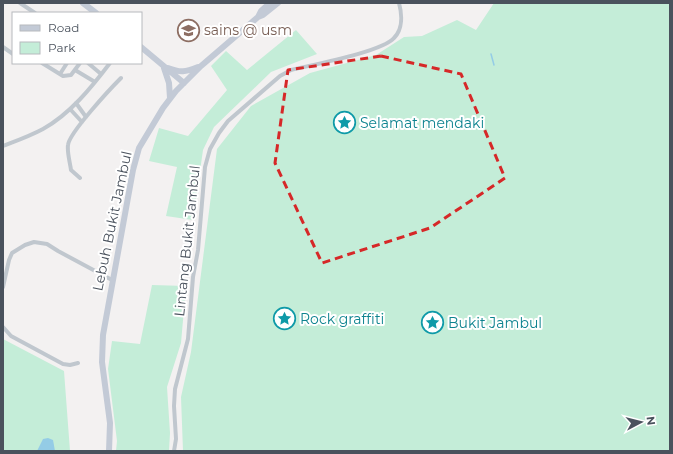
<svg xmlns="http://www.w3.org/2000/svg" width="673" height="454" font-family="Montserrat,sans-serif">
  <rect width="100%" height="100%" fill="#f3f1f1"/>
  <!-- green -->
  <path fill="#c4edd8" d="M494 3H670V451H183L181 397 191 352 217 149 251 106 310 73 376 55 404 37 422 36 457 20 476 30Z
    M296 30 317 54 271 72 214 127 203 150 193 220 166 216 177 167 149 161 159 128 188 136 227 90 211 66 226 51 247 70Z
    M152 285 186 286 181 343 167 387 170 433 169 451H116L117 441 108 369 112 341 140 344Z
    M3 339 64 371 70 451H3Z"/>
  <!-- water -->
  <path fill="#94cce6" d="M48 438 53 440 55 451H37L43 439Z"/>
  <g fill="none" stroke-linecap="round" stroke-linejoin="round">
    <!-- stream -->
    <path stroke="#94cce6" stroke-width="1.5" d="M491 54 494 65"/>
    <!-- street -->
    <path stroke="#c0c7ce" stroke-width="4" d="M20 3 35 13
      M3 47 13 54
      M42 63 63 76 71 75 80 63
      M88 63 101 74
      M75 70 95 82
      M60 74 67 63
      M76 103 86 117
      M70 109 82 122
      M3 146C16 141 30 136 43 129 70 114 91 88 110 63
      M80 178 71 170C70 162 67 153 68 145 69 133 111 88 121 78
      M3 287 9 260 12 253 25 245 34 242 47 244 58 251 112 280
      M3 327 11 336 63 364 70 365 78 363
      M174 451 176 439 174 406 175 389 188 339 193 277 198 250 205 167 210 149 219 133 228 121 280 76 291 70C311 65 382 52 394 38 403 29 402 14 399 3"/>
    <!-- secondary -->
    <path stroke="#c3cad6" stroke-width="6" d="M83 3 96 13
      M258 17 261 11 270 3
      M141 47 184 83
      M164 68 169 83 170 98
      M168 68C181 73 185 72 198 67
      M109 451 110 423 102 362 103 335 133 170 139 148 163 108 176 91 201 66 258 17 263 15 278 3"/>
  </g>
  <!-- marked area -->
  <path fill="none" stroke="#d62828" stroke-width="3" stroke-dasharray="8 5" stroke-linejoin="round" d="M381 56 461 74 505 178 430 228 322 263 275 163 288 70Z"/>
  <!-- icons -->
  <defs>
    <symbol id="university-ring" viewBox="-11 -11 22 22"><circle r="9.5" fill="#fff" stroke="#8d6e63" stroke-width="1.5"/><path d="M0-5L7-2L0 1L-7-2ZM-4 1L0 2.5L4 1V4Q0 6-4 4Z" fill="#8d6e63"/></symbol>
    <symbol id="sight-ring" viewBox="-11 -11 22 22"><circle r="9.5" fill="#fff" stroke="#0f9aa8" stroke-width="1.5"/><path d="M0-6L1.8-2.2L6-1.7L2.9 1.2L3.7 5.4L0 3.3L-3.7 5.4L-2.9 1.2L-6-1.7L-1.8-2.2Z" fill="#0f9aa8"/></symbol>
  </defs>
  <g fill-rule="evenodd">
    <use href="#university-ring" x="176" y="18" width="25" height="25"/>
    <use href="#sight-ring" x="332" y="110" width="25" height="25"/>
    <use href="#sight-ring" x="272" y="306" width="25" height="25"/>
    <use href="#sight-ring" x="420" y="310" width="25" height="25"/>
  </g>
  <g text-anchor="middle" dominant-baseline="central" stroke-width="4" stroke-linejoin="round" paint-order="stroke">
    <!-- education labels -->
    <g font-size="14" fill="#785e54" stroke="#fff" text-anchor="start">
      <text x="204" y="30">sains @ usm</text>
    </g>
    <!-- culture labels -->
    <g font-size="14" fill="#0d838f" stroke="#fff" text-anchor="start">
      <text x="360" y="123">Selamat mendaki</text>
      <text x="300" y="319">Rock graffiti</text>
      <text x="448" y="323">Bukit Jambul</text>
    </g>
    <!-- street labels -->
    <g font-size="14" fill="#4a525d" stroke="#fff">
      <text transform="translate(112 221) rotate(-78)">Lebuh Bukit Jambul</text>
      <text transform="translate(187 241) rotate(-84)">Lintang Bukit Jambul</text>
    </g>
  </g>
  <!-- border -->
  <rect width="673" height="454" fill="none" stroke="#4a525d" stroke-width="8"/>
  <!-- legend -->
  <rect x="12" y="12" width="130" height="52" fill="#ffffff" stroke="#b7babe"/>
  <rect x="20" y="25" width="20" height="6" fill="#c3cad6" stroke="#b7babe"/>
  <text x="48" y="32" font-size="12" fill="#4a525d">Road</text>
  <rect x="20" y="42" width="20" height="12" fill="#c4edd8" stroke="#b7babe"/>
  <text x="48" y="52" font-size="12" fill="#4a525d">Park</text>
  <!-- north arrow -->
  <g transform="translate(641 422) rotate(83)" stroke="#ffffff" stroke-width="3" paint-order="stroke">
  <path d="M0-3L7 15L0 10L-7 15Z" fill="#4a525d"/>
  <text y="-6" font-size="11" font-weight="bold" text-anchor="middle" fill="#4a525d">N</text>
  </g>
</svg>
